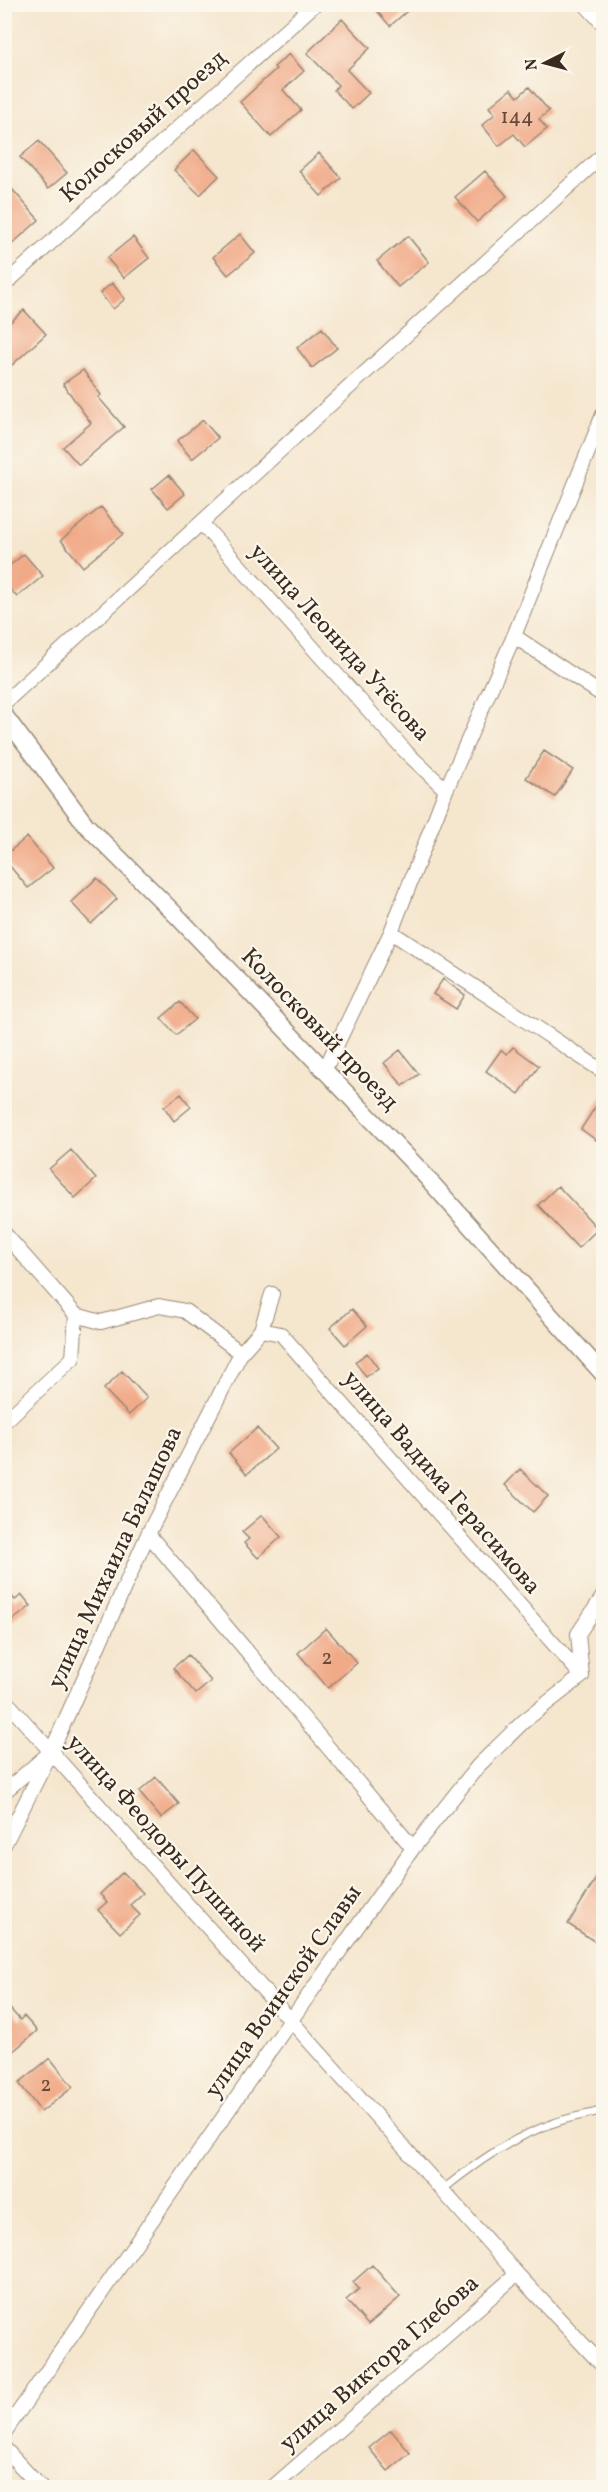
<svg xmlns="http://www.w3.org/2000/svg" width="608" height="2492" font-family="Vollkorn,serif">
  <rect width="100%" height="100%" fill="#fbf7ec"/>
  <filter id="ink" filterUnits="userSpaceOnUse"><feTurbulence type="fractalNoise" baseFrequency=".0167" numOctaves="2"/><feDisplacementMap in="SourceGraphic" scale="12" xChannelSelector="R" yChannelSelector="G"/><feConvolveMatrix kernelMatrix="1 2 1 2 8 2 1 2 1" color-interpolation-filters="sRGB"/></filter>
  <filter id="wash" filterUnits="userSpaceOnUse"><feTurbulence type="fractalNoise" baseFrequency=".008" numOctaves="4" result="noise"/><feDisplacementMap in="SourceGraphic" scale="24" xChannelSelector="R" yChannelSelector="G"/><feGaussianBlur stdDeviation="1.35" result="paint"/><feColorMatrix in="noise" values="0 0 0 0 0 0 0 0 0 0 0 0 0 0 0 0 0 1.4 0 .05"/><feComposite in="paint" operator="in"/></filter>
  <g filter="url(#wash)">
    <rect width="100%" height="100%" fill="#f5e6ce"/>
    <g id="blocks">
      <!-- building -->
      <path fill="#f1aa88" d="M371 4H415L390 26Z
        M342 19 370 48 347 70 369 93 352 109 334 90 338 85 307 53Z
        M289 54 304 71 283 90 301 110 271 137 240 102 276 69 274 67Z
        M529 87 549 111 539 119 547 129 525 147 514 134 499 146 482 125 495 114 489 107 511 89 518 97Z
        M39 141 67 173 48 189 20 157Z
        M194 150 219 176 200 195 174 170Z
        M319 153 341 178 321 196 299 171Z
        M485 171 507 196 477 222 455 197Z
        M12 189 39 220 12 244 4 236V196Z
        M240 234 255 253 228 275 213 257Z
        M408 236 429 262 398 287 377 261Z
        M133 237 149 258 124 278 107 258Z
        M112 283 125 299 113 309 100 293Z
        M24 310 46 334 12 365 4 358V328Z
        M322 328 337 348 312 368 297 348Z
        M83 370 101 395 98 397 124 427 79 465 63 447 91 423 63 384Z
        M203 420 218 438 192 459 177 441Z
        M169 475 185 494 168 508 152 489Z
        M101 507 123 534 83 567 61 540Z
        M24 554 43 576 17 597 4 582V570Z
        M544 751 573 770 555 797 526 778Z
        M27 837 53 868 28 888 4 859V856Z
        M97 878 117 899 91 924 71 902Z
        M443 979 465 995 456 1009 433 994Z
        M180 1002 195 1019 176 1035 161 1018Z
        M513 1047 539 1066 519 1094 486 1071 501 1050 507 1054Z
        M400 1050 419 1074 403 1086 384 1063Z
        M181 1094 191 1107 174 1121 164 1107Z
        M603 1095V1145L581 1129Z
        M71 1150 96 1179 75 1198 49 1169Z
        M558 1186 598 1229 578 1248 538 1205Z
        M352 1309 367 1326 345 1345 330 1328Z
        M367 1353 378 1368 366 1377 355 1362Z
        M122 1371 147 1398 129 1415 104 1389Z
        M257 1428 276 1449 247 1474 229 1453Z
        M520 1469 548 1496 533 1512 505 1485Z
        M262 1515 281 1537 258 1558 244 1543 249 1539 242 1532Z
        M4 1587 15 1600 22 1595 31 1606 4 1627Z
        M326 1628 357 1663 328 1688 298 1653Z
        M188 1655 211 1681 196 1694 173 1668Z
        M156 1777 179 1804 161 1818 139 1792Z
        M603 1867V1947L568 1924Z
        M123 1872 143 1893 130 1905 140 1915 120 1933 98 1910 107 1902 100 1894Z
        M4 2002 20 2020 24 2016 37 2031 11 2053 4 2046Z
        M50 2058 73 2087 41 2112 19 2083Z
        M372 2265 400 2297 368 2325 346 2300 359 2289 353 2282Z
        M391 2430 410 2453 388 2471 369 2448Z"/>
    </g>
  </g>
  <g filter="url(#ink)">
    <use href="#blocks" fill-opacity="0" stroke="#988876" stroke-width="1.5"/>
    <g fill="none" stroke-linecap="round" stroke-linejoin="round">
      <defs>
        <path id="service" d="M442 2190C476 2163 512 2137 554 2123 570 2117 587 2115 604 2110"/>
        <path id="minor" d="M585 4 604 25
          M4 285 315 4
          M202 524 407 753 446 790
          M514 636 604 696
          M4 703 604 154
          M391 932 604 1072
          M324 1071 391 932 446 790 514 636 604 412
          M4 1233 76 1315
          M261 1330 281 1334 582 1676
          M4 1422 73 1358 76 1315 101 1322 159 1306 185 1311 241 1353
          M148 1534 413 1848
          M582 1676 578 1634 604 1595
          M4 1699 517 2274 604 2367
          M4 1792 46 1756
          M4 1845 52 1750 148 1534 241 1353 261 1330 272 1294
          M4 2433 291 2020 413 1848 478 1766 524 1721 582 1676
          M4 2448 41 2488
          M272 2488 517 2274"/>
        <path id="tertiary" d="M4 715 86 825 176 915 419 1169 604 1375"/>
      </defs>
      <!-- service casing -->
      <use href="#service" stroke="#988876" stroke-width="9"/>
      <!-- minor casing -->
      <use href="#minor" stroke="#988876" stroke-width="16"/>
      <!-- tertiary casing -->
      <use href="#tertiary" stroke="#988876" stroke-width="19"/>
      <!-- service -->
      <use href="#service" stroke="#fff" stroke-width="7"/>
      <!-- minor -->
      <use href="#minor" stroke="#fff" stroke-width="14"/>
      <!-- tertiary -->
      <use href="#tertiary" stroke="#fff" stroke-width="16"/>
    </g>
  </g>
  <g text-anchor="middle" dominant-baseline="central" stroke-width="4.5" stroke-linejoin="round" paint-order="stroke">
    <!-- number labels -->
    <g font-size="21" fill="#684a38">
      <text x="517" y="117">144</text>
      <text x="327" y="1658">2</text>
      <text x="46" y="2085">2</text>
    </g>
    <!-- street labels -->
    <g font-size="24" fill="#3b2a1e" stroke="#fbf7ec">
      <text transform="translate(144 127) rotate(-42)">Колосковый проезд</text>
      <text transform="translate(339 643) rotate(48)">улица Леонида Утёсова</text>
      <text transform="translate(319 1030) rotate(46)">Колосковый проезд</text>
      <text transform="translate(441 1483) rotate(49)">улица Вадима Герасимова</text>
      <text transform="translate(116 1558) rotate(-65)">улица Михаила Балашова</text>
      <text transform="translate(165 1844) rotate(48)">улица Феодоры Пушиной</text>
      <text transform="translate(284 1992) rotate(-55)">улица Воинской Славы</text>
      <text transform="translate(380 2364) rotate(-41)">улица Виктора Глебова</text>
    </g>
  </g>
  <!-- margin -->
  <rect width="608" height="2492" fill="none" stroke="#fbf7ec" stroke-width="24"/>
  <!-- north arrow -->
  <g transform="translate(545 63) rotate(264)" stroke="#fbf7ec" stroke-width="4.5" paint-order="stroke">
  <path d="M0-4.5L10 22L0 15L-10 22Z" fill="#3b2a1e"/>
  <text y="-9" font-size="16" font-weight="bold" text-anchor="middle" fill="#3b2a1e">N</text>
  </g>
</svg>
